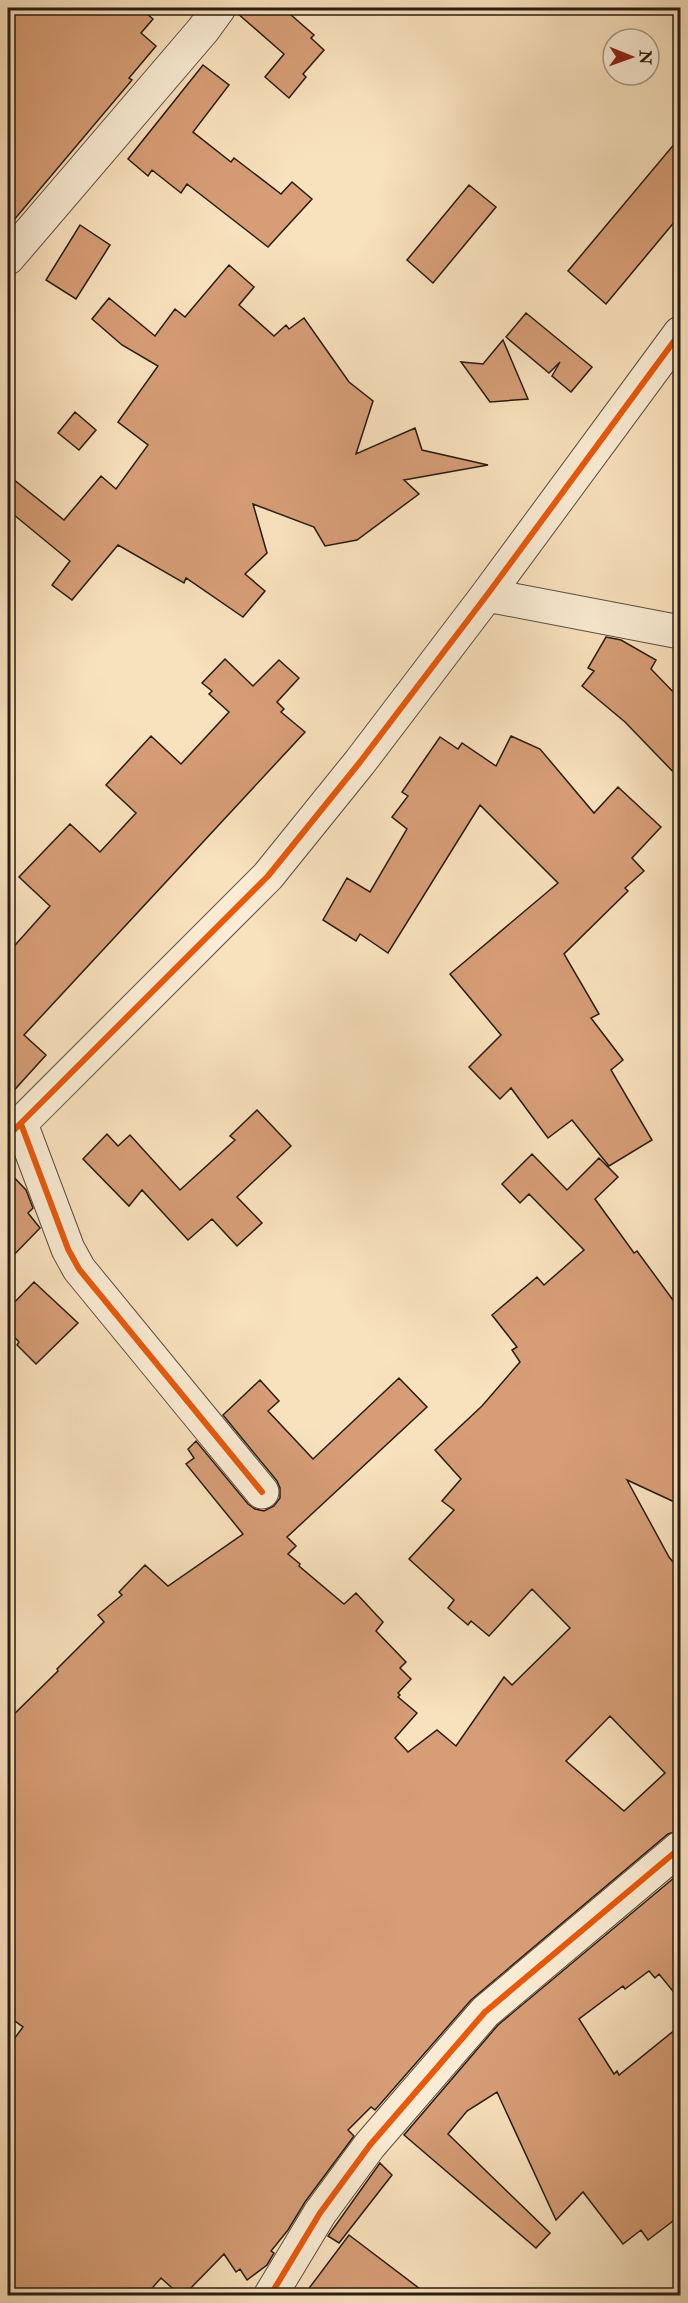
<svg xmlns="http://www.w3.org/2000/svg" width="688" height="2303" font-family="'IM FELL Double Pica',serif">
  <rect width="100%" height="100%" fill="#f8e1bd"/>
  <filter id="stains"><feTurbulence type="fractalNoise" baseFrequency=".00333" numOctaves="4"/><feColorMatrix values="0 0 0 0 .2 0 0 0 0 .09 0 0 0 0 .02 0 0 0 .5 -.17"/></filter>
  <radialGradient id="worn" r=".72"><stop offset=".6" stop-color="#630" stop-opacity="0"/><stop offset="1" stop-color="#630" stop-opacity=".3"/></radialGradient>
  <!-- building -->
  <path fill="#d69d76" stroke="#281c13" stroke-width="1.5" fill-rule="evenodd" d="M8 8H140L153 19 141 33 156 46 129 78 132 80 8 227Z
    M237 8H283L314 35 311 38 324 50 303 74 306 77 289 98 265 77 284 54 237 13Z
    M203 65 229 85 193 132 231 162 234 158 281 194 292 182 312 199 268 247 187 184 181 193 152 170 148 176 128 159Z
    M681 136V214L606 304 568 271Z
    M469 185 496 207 433 283 407 260Z
    M80 225 110 245 76 299 46 280Z
    M229 265 254 287 239 305 274 336 286 325 289 329 304 318 349 382 373 401 356 454 415 428 422 450 488 465 404 480 419 494 357 540 325 546 314 527 253 504 267 553 245 574 265 591 243 617 186 578 184 583 118 545 72 600 52 585 70 561 8 510V475L64 520 101 476 116 489 148 445 118 422 158 366 122 345 92 319 109 298 155 336 175 309 185 317Z
    M526 313 592 367 571 392 552 376 560 362 549 373 506 337Z
    M503 340 528 399 490 402 461 362 483 364Z
    M75 412 96 430 79 450 58 433Z
    M606 637 621 640 656 660 651 669 681 700V780L625 722 582 686 594 671 588 668Z
    M225 659 253 686 279 660 299 678 277 702 284 709 281 712 305 732 24 1035 46 1055 8 1097V953L50 906 19 877 70 824 100 852 136 813 106 785 151 736 181 764 229 712 209 694 212 691 202 683Z
    M511 736 540 749 594 813 618 787 661 827 632 858 644 871 625 888 628 891 564 954 599 1014 591 1018 623 1060 611 1070 652 1140 609 1166 572 1120 548 1138 511 1088 500 1099 469 1067 501 1035 450 974 558 883 480 805 388 953 360 934 356 941 323 920 347 878 370 892 407 829 392 817 408 796 402 792 440 737 458 749 462 743 496 766Z
    M257 1110 291 1146 237 1197 262 1223 237 1246 212 1219 188 1240 142 1190 129 1206 83 1159 107 1134 118 1146 130 1135 180 1190 235 1140 230 1136Z
    M532 1154 567 1190 599 1158 618 1177 595 1199 634 1253 637 1251 681 1311V1505L627 1480 669 1557 681 1572V1830L668 1834 471 2000 375 2110 371 2107 348 2130 354 2136 305 2202 288 2230 271 2251 274 2253 267 2265 247 2280 240 2269 236 2272 224 2254 184 2295H180L161 2278 146 2295H8V2047L23 2027 8 2016V1720L58 1671 57 1669 104 1622 98 1615 122 1595 119 1592 145 1565 168 1586 243 1534 186 1464 194 1458 188 1449 196 1441 248 1504 255 1509 264 1511 274 1506 280 1498V1488L277 1481 223 1415 260 1380 279 1401 268 1411 313 1459 399 1378 427 1407 287 1537 296 1546 288 1554 300 1564 299 1566 344 1604 356 1593 383 1622 376 1631 406 1662 400 1668 411 1679 398 1693 400 1695 398 1697 417 1713 395 1738 408 1752 437 1730 456 1746 504 1677 512 1685 570 1628 532 1589 489 1636 471 1621 468 1625 448 1608 454 1600 409 1559 454 1510 442 1501 461 1479 435 1450 482 1406 520 1362 512 1350 517 1347 492 1315 537 1277 544 1285 584 1250 529 1194 520 1203 502 1184ZM610 1716 665 1773 624 1811 566 1761Z
    M8 1171 26 1190 33 1208 28 1213 40 1228 8 1261Z
    M34 1282 78 1323 36 1364 17 1345 19 1342 8 1330V1309Z
    M681 1872V2001L659 1974 655 1978 649 1971 625 1989 623 1986 579 2019 614 2074 617 2071 619 2075 681 2025V2215L648 2240 641 2230 623 2244 583 2192 556 2220 497 2092 467 2111 448 2134 550 2233 536 2248 404 2135 498 2025Z
    M380 2163 392 2175 339 2243 328 2236Z
    M349 2235 428 2295H304Z"/>
  <g fill="none" stroke-linecap="round" stroke-linejoin="round">
    <defs>
      <path id="minor" d="M8 258 203 30 219 8
        M487 595 680 632
        M21 1124 68 1249 79 1269 262 1492
        M8 1136 268 876 360 762 487 595 680 333
        M270 2296 320 2213 370 2145 485 2012 680 1848"/>
    </defs>
    <!-- minor casing -->
    <use href="#minor" stroke="#5c4d3e" stroke-width="35"/>
    <!-- minor -->
    <use href="#minor" stroke="#faecd4" stroke-width="33"/>
    <defs>
      <path id="cycleway" d="M21 1124 68 1249 79 1269 262 1492
        M8 1136 268 876 360 762 487 595 680 333
        M270 2296 320 2213 370 2145 485 2012 680 1848"/>
    </defs>
    <!-- cycleway casing -->
    <use href="#cycleway" stroke="#faecd4" stroke-width="10"/>
    <!-- cycleway -->
    <use href="#cycleway" stroke="#e8590c" stroke-width="6"/>
  </g>
  <!-- margin -->
  <rect width="688" height="2303" fill="none" stroke="#f8e1bd" stroke-width="30"/>
  <rect x="9" y="9" width="670" height="2285" fill="none" stroke="#281c13" stroke-width="3"/>
  <rect x="15" y="15" width="658" height="2273" fill="none" stroke="#281c13" stroke-width="1.5"/>
  <!-- north arrow -->
  <g transform="translate(631 57) rotate(91)"><circle r="28" fill="#faecd4" stroke="#a69987" stroke-width="1.5"/>
  <path d="M0-4.5L10 22L0 15L-10 22Z" fill="#8f2418"/>
  <text y="-9" font-size="16" font-weight="bold" text-anchor="middle" fill="#281c13">N</text>
  </g>
  <rect width="100%" height="100%" filter="url(#stains)"/>
  <rect width="100%" height="100%" fill="url(#worn)"/>
</svg>
